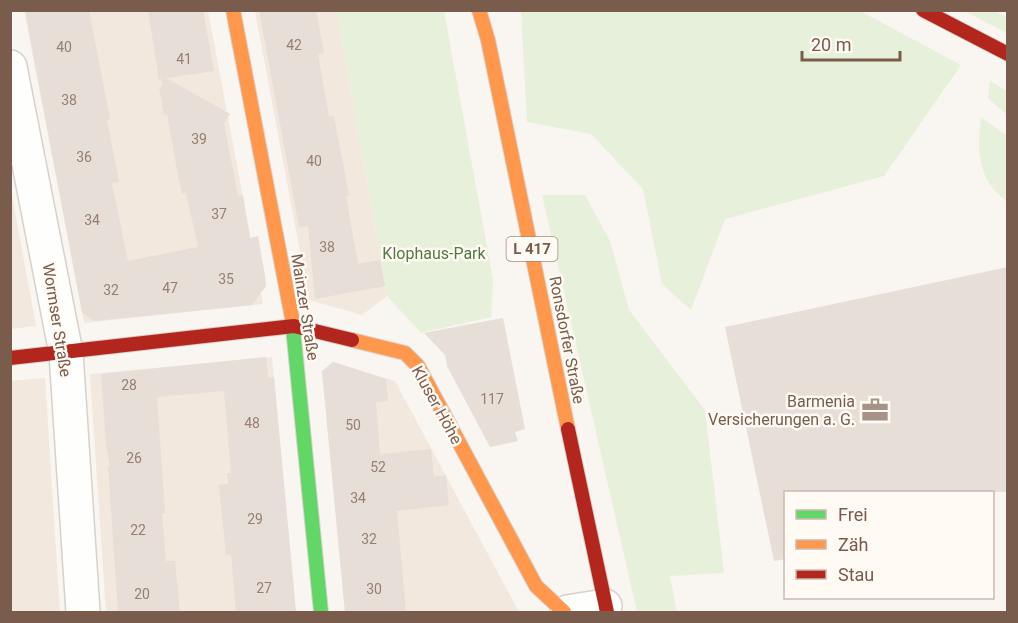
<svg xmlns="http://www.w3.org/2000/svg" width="1018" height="623" font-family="Roboto,sans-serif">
  <rect width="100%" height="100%" fill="#f9f5f0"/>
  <!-- residential -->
  <path fill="#f2e8de" d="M24 11H208L263 304 84 323Z
    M255 11H337L387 296 362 315 309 300Z
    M11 190 36 326 11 329H10Z
    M272 357 296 612H106L90 374Z
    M333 362 395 381 519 612H345L322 371Z
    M45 378 60 612H11V381Z"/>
  <!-- green -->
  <path fill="#e7f0db" d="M337 11H444L493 280 491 317 421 333 387 296Z
    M521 11H860L961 65 884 176 725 219 691 310 662 284 643 189 591 134 527 122Z
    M964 11H994L1007 17V33Z
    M990 81 1007 91V115L988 98Z
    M981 117 1007 136V201C977 180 977 151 981 117Z
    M585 195 610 241 629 310 705 410 724 573 670 576 677 612H637L542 195Z"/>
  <!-- building -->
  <path fill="#e6ded7" d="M25 10H89L110 119 107 120 119 182 112 183 128 261 198 247 186 193 182 194 177 170 167 114 164 115 159 87 162 86 161 79 159 80 148 10H203L214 71 166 78 230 114 224 123 238 196 243 195 250 238 258 236 265 276 266 286 252 305 94 321 82 312Z
    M259 10H316L324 53 318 54 329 117 334 116 349 195 346 196 358 264 380 260 385 286 315 299 308 226 299 227Z
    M1008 267V492H786V559L774 561 725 327Z
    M503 318 525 429 515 432 518 441 490 447 447 366 445 355 424 333Z
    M266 357 268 378 274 377 296 612H236L231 554 226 555 219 485 228 484 227 473H231L224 391 157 397 165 513H162L166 561H175L180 612H118L108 466H110L106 444 101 374Z
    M333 362 386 379 388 401 376 402 380 454 431 449 434 477 446 475 449 505 397 511 406 612H345L322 371Z"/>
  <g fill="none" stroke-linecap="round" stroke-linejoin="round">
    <defs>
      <path id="street" d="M10 67 66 353 83 612
        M567 612 605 606"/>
      <path id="fast" d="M292 318 321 612"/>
      <path id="slow" d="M233 10 292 318
        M479 10 488 40 568 429
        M352 340 405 353 418 366 536 586 564 612"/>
      <path id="jam" d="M923 10 1008 54
        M10 358 294 326 352 340
        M568 429 607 612"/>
    </defs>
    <!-- street casing -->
    <use href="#street" stroke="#d7d1cb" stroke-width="36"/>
    <!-- fast casing -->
    <use href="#fast" stroke="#d9d2cb" stroke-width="16"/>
    <!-- slow casing -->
    <use href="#slow" stroke="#d9d2cb" stroke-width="16"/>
    <!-- jam casing -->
    <use href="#jam" stroke="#d9d2cb" stroke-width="16"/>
    <!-- street -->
    <use href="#street" stroke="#fefefd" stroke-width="33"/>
    <!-- fast -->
    <use href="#fast" stroke="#63d668" stroke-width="14"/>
    <!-- slow -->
    <use href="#slow" stroke="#ff974d" stroke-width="14"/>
    <!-- jam -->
    <use href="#jam" stroke="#b3261e" stroke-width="14"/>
  </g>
  <!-- icons -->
  <defs>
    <symbol id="office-bare" viewBox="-9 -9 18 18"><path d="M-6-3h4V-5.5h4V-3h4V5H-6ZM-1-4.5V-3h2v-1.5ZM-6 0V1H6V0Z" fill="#a69286" stroke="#fffaf3" stroke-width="2.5" paint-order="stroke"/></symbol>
  </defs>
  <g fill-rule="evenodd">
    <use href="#office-bare" x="856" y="391" width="38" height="38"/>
  </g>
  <g text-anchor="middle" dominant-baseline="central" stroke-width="5" stroke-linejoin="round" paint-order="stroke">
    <!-- number labels -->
    <g font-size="14" fill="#977e72">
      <text x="294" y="45">42</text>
      <text x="64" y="47">40</text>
      <text x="184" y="59">41</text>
      <text x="69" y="100">38</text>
      <text x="199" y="139">39</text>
      <text x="84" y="157">36</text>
      <text x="314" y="161">40</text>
      <text x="219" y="214">37</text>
      <text x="92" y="220">34</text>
      <text x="327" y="247">38</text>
      <text x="226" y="279">35</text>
      <text x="170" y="288">47</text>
      <text x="111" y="290">32</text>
      <text x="129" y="385">28</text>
      <text x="492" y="399">117</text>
      <text x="252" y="423">48</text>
      <text x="353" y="425">50</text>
      <text x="134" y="458">26</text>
      <text x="378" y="467">52</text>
      <text x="358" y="498">34</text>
      <text x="255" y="519">29</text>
      <text x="138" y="530">22</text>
      <text x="369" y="539">32</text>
      <text x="264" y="588">27</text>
      <text x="374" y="589">30</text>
      <text x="142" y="594">20</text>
    </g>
    <!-- shield labels -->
    <rect fill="#fffaf3" stroke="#a28b7f" stroke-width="1.5" x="506.5" y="237" width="51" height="24" rx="4.5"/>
    <g font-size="15" font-weight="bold" fill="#7a5c4d">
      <text x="532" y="249">L 417</text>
    </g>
    <!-- park labels -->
    <g font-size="16" fill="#537a41" stroke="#fffaf3">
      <text x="434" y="253">Klophaus-Park</text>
    </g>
    <!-- street labels -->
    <g font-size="16" fill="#7a5c4d" stroke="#fffaf3">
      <text transform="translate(305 307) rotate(81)">Mainzer Straße</text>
      <text transform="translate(57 320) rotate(81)">Wormser Straße</text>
      <text transform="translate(567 340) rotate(79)">Ronsdorfer Straße</text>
      <text transform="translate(437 405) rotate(61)">Kluser Höhe</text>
    </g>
    <!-- poi labels -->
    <g font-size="16" fill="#7a5c4d" stroke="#fffaf3" text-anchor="end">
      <text x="855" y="401">Barmenia<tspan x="855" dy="18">Versicherungen a. G.</tspan></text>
    </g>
  </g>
  <!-- border -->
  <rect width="1018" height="623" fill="none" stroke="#7a5c4d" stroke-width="24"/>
  <!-- legend -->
  <rect x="784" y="491" width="210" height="108" fill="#fffaf3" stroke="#cabbb1" stroke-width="1.5"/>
  <rect x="796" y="510" width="30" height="9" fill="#63d668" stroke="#cabbb1" stroke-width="1.5"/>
  <text x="838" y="521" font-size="18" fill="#7a5c4d">Frei</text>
  <rect x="796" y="540" width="30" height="9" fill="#ff974d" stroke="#cabbb1" stroke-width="1.5"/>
  <text x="838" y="551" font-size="18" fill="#7a5c4d">Zäh</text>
  <rect x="796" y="570" width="30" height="9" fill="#b3261e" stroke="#cabbb1" stroke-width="1.5"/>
  <text x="838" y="581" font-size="18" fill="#7a5c4d">Stau</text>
  <!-- scale -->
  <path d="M802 51v9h98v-9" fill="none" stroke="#7a5c4d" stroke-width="3"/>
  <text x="811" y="51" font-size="18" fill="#7a5c4d" stroke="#fffaf3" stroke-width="4.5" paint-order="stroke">20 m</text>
</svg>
